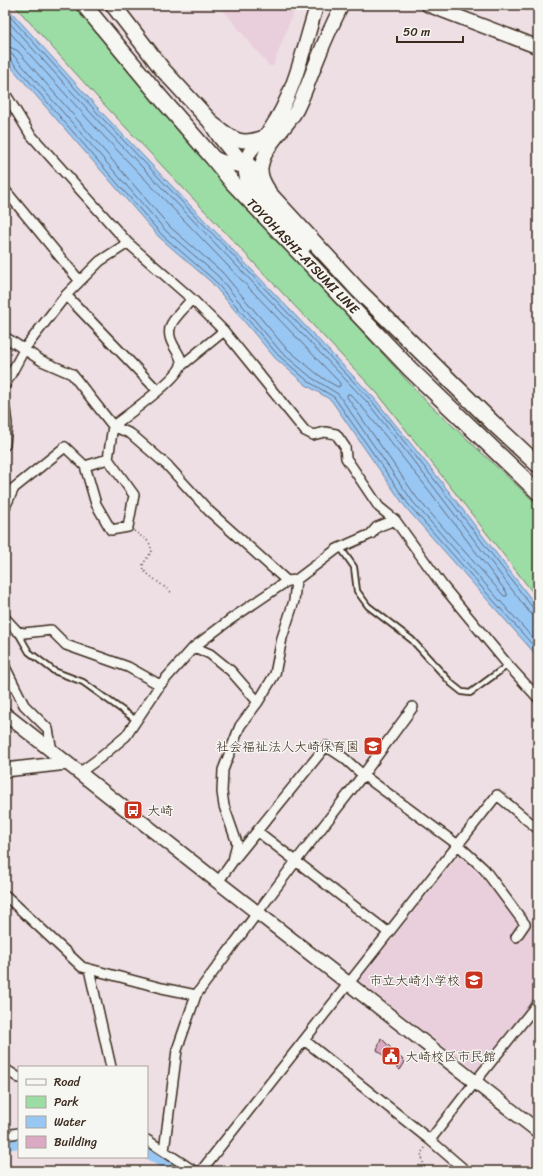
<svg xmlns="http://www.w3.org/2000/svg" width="543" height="1176" font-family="Sriracha,'Klee One',sans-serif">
  <rect width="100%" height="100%" fill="#eedfe4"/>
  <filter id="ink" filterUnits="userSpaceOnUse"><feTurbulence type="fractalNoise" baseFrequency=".025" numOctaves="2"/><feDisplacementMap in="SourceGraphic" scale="8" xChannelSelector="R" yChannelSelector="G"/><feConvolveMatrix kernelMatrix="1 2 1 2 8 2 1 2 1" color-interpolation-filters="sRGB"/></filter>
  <g filter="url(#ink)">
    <!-- built -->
    <path fill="#e9cfdb" d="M219 5H296L273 66H269Z
      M459 855 528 923 538 915V995L477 1072 359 981Z"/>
    <!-- green -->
    <path fill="#9cdca5" stroke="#6c8362" d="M14 5H74L185 139 426 401 538 505V599L378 394 98 98Z"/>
    <!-- water -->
    <path fill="#99c7f4" stroke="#73889e" d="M5 5 106 117 374 398 440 480 538 608V657L406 508 331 400 306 385 275 358 211 282 159 237 5 60Z"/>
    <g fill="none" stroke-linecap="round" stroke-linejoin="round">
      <!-- shore -->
      <path stroke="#616974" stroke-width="1" d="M5 11 103 119 371 400 437 483 533 608 538 610
        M5 18 100 123 368 403 433 486 529 612 533 615H538
        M5 27 95 127 340 383V386L338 387 327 381 316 373 285 347 222 272 170 227 18 51 12 48 5 46
        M5 52 10 53 14 56 166 231 218 276 281 352 312 378 338 394 413 502 538 644
        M5 57 10 59 162 235 214 280 278 355 309 382 334 397 409 505 538 651
        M348 394H350L363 408 428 489 507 593V596H504L417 498 347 397Z"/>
      <!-- river -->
      <path stroke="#99c7f4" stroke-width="16" d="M5 1142 19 1140
        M147 1150 182 1171"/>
    </g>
    <!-- building -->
    <path fill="#dca9c5" stroke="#3b2a1e" d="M381 1038 405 1062 400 1070 377 1050Z"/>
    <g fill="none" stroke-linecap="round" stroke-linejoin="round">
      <defs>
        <path id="lane" d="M340 547 354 567 357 591 368 606 412 640 452 684 462 692 470 693 508 665
          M18 633 29 652 54 671 83 682 136 720"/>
        <path id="street" d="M5 93 30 134 128 243 192 299 224 331 305 431 313 435 325 432 336 434 345 447 346 458 379 507 395 520 442 585 508 665 538 698
          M5 190 79 280
          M66 295 158 391
          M5 337 42 361 72 374 113 426 131 434 167 465 209 511 287 581
          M181 366 224 331
          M5 385 25 348 66 295 100 261 128 243
          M5 409 7 424 5 445
          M85 466 108 459
          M5 507 14 488 65 447 85 466 96 504 111 530 128 527 134 495 108 459 113 426C127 415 178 379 181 365 184 354 164 342 171 325 174 318 187 305 192 299
          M5 618 17 631 24 633 51 630 66 645 128 667 160 685
          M194 647 210 654 231 671 258 702
          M5 667 24 705 48 729 52 751
          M79 773 101 757 126 736 160 685 194 647 231 619 287 581 296 580 337 549 371 534 377 527 395 520
          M257 831 389 933
          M233 861 326 746 344 758 363 775 458 845 484 869 525 924 516 937
          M218 882 233 861 237 843 224 806 222 792 223 770 240 726 258 702 275 674 282 638 294 601 296 580
          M5 895 82 967 162 988 196 995
          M89 969 111 1067
          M304 1040 430 1140 466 1171
          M5 1069 19 1078
          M5 1135 19 1133
          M147 1140 194 1171
          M430 1140 475 1082 538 1003
          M164 1151 177 1050 196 995 296 861 363 775 413 707
          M201 1171 497 795 538 829"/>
        <path id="secondary" d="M428 5 538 47
          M215 125C234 139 239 146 264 137
          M212 157C225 164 237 166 251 166
          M268 189C263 181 259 173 262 163 267 143 287 128 297 109 305 93 311 75 318 58 325 40 333 23 342 5
          M304 247C290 232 249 193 246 176 241 151 259 145 271 128 295 93 304 45 317 5
          M5 714 218 882 538 1131
          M5 770 67 763"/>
        <path id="primary" d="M84 5 161 98 212 157 232 182 410 369 538 492
          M113 5 163 70 210 121 219 135 244 166 358 290 493 423 538 465"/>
      </defs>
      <!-- lane casing -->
      <use href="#lane" stroke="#3b2a1e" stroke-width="8"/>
      <!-- street casing -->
      <use href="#street" stroke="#3b2a1e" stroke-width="12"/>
      <!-- secondary casing -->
      <use href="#secondary" stroke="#3b2a1e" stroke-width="16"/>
      <!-- primary casing -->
      <use href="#primary" stroke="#3b2a1e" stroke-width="18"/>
      <!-- path -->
      <path stroke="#3b2a1e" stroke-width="1.5" stroke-dasharray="1 3" stroke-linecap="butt" d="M134 531 149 542 152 551 143 564 144 571 172 593
        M425 1171 421 1153 426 1147"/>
      <!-- lane -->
      <use href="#lane" stroke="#f6f6f2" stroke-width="4.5"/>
      <!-- street -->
      <use href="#street" stroke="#f6f6f2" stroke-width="9"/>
      <!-- secondary -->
      <use href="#secondary" stroke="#f6f6f2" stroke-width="13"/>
      <!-- primary -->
      <use href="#primary" stroke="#f6f6f2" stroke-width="15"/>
    </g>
  </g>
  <!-- icons -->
  <defs>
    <symbol id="school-square" viewBox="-11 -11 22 22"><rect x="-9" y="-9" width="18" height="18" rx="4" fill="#c8321e" stroke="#f6f6f2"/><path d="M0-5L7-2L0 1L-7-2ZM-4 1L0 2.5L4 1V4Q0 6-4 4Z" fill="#fff"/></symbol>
    <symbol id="bus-square" viewBox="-11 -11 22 22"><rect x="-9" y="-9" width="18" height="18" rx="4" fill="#c8321e" stroke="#f6f6f2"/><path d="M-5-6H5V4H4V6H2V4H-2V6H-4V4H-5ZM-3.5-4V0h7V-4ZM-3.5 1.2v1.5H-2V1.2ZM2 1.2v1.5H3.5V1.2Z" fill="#fff"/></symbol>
    <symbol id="civic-square" viewBox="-11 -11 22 22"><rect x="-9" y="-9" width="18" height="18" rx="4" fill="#c8321e" stroke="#f6f6f2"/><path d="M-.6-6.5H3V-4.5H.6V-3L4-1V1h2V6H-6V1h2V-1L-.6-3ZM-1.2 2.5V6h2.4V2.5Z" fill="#fff"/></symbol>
  </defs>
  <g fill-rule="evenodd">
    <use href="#school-square" x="362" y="735" width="22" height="22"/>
    <use href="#bus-square" x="122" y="799" width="22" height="22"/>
    <use href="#school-square" x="463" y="969" width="22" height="22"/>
    <use href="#civic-square" x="380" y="1045" width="22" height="22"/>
  </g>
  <g text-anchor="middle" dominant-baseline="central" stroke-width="3" stroke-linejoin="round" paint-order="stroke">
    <!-- street labels -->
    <g font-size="13" fill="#3b2a1e" stroke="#f6f6f2">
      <text transform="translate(303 256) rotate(46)">TOYOHASHI-ATSUMI LINE</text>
    </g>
    <!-- poi labels -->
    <g font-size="13" fill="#3b2a1e" stroke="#f6f6f2" text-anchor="end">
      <text x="359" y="746">社会福祉法人大崎保育園</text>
      <text x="147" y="810" text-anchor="start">大崎</text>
      <text x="460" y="980">市立大崎小学校</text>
      <text x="405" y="1056" text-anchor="start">大崎校区市民館</text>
    </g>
  </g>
  <!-- margin -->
  <rect width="543" height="1176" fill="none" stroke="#f6f6f2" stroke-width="20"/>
  <rect x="10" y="10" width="523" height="1156" fill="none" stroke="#3b2a1e" stroke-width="1.5" filter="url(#ink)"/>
  <!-- legend -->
  <rect x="18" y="1066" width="130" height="92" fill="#f6f6f2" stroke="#aba49d"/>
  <rect x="26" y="1079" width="20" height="6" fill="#f6f6f2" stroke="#aba49d"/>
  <text x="54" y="1086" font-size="12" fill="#3b2a1e">Road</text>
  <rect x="26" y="1096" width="20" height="12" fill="#9cdca5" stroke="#aba49d"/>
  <text x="54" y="1106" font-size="12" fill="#3b2a1e">Park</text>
  <rect x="26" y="1116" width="20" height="12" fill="#99c7f4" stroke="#aba49d"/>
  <text x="54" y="1126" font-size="12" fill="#3b2a1e">Water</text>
  <rect x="26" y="1136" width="20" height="12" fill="#dca9c5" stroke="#aba49d"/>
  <text x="54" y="1146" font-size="12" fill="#3b2a1e">Building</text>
  <!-- scale -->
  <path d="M397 36v6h66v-6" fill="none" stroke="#3b2a1e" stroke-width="2"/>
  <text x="403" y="36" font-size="12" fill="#3b2a1e" stroke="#f6f6f2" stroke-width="3" paint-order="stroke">50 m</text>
</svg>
